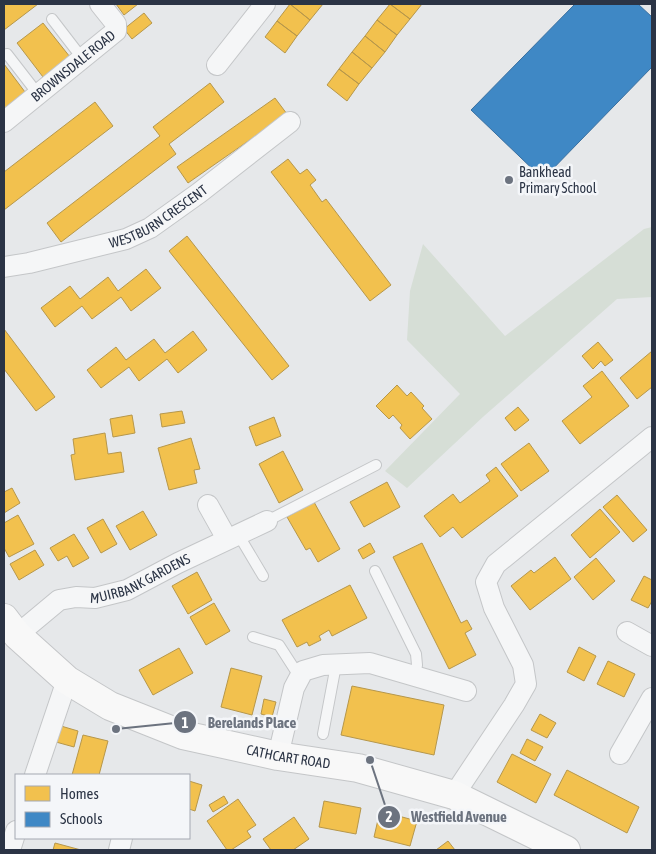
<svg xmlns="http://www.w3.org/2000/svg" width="656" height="854" font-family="'Asap Condensed',sans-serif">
  <rect width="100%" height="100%" fill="#e6e8ea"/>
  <!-- green -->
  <path fill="#d6ded6" d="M652 227V297L617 299 484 416 407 488 385 471 460 394 407 340 410 291 423 244 505 336 644 229Z"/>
  <!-- homes -->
  <path fill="#f2c14e" stroke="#b6974b" d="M4 4H38L4 30Z
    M116 4H138L124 15Z
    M290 4 310 20 297 36 277 21Z
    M290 4H323L310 20Z
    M390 4 410 19 397 35 377 20Z
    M390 4H422L410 19Z
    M144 13 152 23 132 39 124 29Z
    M377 20 397 35 385 52 365 36Z
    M277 21 297 36 285 53 265 37Z
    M43 23 70 57 43 77 17 43Z
    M365 36 385 52 372 68 352 52Z
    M352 52 372 68 359 84 339 69Z
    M4 64 25 92 4 109Z
    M339 69 359 84 347 101 327 85Z
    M210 83 224 102 169 144 176 154 61 242 47 223 160 136 153 127Z
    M275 98 287 114 188 183 177 167Z
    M95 102 113 126 4 210V172Z
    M288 159 300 174 307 169 316 180 310 185 322 202 326 199 391 285 370 301 271 172Z
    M187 236 289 366 272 380 169 251Z
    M146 269 161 288 131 311 121 297 92 319 82 306 55 327 41 308 70 286 80 299 108 277 118 291Z
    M4 329 55 397 36 411 4 369Z
    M193 331 207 350 178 373 167 359 139 381 129 367 101 388 87 370 116 347 126 360 154 339 165 353Z
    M598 342 613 360 605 366 601 361 593 369 582 356Z
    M652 351V387L637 399 620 378Z
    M602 371 629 406 580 444 562 421 592 397 583 386Z
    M397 385 407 396 411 392 424 406 422 408 432 419 410 439 400 428 402 425 393 415 389 419 376 406Z
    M518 407 529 420 515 431 505 418Z
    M182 411 185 423 162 427 160 414Z
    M132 415 135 433 113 437 110 419Z
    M274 417 281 436 256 446 249 427Z
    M105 433 108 454 121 452 124 472 75 480 71 455 75 454 73 439Z
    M191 438 200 469 194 470 197 483 169 490 158 448Z
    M529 443 549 471 521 491 501 464Z
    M283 451 303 490 279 503 259 464Z
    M496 467 518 496 462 538 453 527 440 537 424 516 453 494 460 503 490 481 486 475Z
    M387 482 400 507 364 527 350 502Z
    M12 488 20 503 4 513V492Z
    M617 495 647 530 633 542 603 507Z
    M314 502 340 549 318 562 310 548 306 550 287 517Z
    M600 509 620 532 590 558 571 535Z
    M143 511 157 535 130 550 116 526Z
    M18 515 34 544 9 557 4 548V523Z
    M103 519 117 544 101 553 87 528Z
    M74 534 89 558 73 567 67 556 58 561 50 548Z
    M370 543 375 552 363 559 358 550Z
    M422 543 461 623 467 620 472 629 465 633 476 655 449 669 393 557Z
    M35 550 44 565 19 580 10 564Z
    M555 557 571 579 530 610 511 586 531 570 534 573Z
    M596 558 615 581 593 600 574 577Z
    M197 572 212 600 188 614 172 586Z
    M644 576 652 580V601L648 608 631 600Z
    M350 585 367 618 332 636 329 630 319 636 321 640 309 646 307 642 297 647 282 620Z
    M214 603 230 631 206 645 190 617Z
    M579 647 596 656 584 681 567 672Z
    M179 648 193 673 153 695 139 670Z
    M608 661 635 674 624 697 597 684Z
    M231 668 262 676 252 715 221 707Z
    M352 686 444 705 434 755 341 735Z
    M264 699 276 702 272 717 261 714Z
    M540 714 556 723 547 738 531 730Z
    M61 726 78 731 74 747 56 742Z
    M83 735 108 741 99 775H72Z
    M527 739 543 747 535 761 520 753Z
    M512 754 551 774 536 803 497 782Z
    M567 770 639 807 627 833 554 795Z
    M189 781 202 785 195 811 189 809Z
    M224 796 228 803 213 812 209 805Z
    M238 799 256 825 247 831 251 837 231 850H227L207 821Z
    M324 801 361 808 356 834 319 827Z
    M380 811 417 821 410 846 374 837Z
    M294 817 309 839 293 850H271L263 839Z
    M448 841 455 850H436Z
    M55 843 81 850H53Z"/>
  <!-- schools -->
  <path fill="#3f88c5" stroke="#396f9f" d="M575 4H638L652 17V67L543 179 471 110Z"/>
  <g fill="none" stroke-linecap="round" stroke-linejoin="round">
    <defs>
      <path id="lane" d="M52 19 82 58
        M7 54 38 94
        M267 521 376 465
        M238 534 263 576
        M375 571 416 654 417 665 415 676
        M253 637 279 645 299 676
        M323 734 336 665"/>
      <g id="street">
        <path d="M217 65 265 4"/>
        <path id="s1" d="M4 122 116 31V24L100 4"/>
        <path id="s2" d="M4 267 29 263 126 239 150 228 199 193 290 122"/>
        <path d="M208 505 227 539"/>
        <path d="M627 632 652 646"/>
        <path id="s3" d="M17 635 59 600 76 597 95 598 127 590 178 563 267 521"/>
        <path d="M620 754 652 698"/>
        <path d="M278 756 294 688 303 671 323 665 370 663 466 691"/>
        <path d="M35 775 67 680"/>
        <path d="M454 795 514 705 526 684 523 665 494 608 486 582 496 564 652 437"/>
        <path d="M10 850 16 831"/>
        <path d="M119 850 122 838"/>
      </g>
      <g id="secondary">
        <path id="s4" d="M4 618 17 635 67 680 110 706 183 735 278 756 358 768 454 795 566 850"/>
      </g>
    </defs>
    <!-- lane casing -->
    <use href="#lane" stroke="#c4c6c8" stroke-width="12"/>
    <!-- street casing -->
    <use href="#street" stroke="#c4c6c8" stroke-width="22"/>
    <!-- secondary casing -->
    <use href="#secondary" stroke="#c4c6c8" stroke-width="30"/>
    <!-- lane -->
    <use href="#lane" stroke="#f5f6f7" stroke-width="10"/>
    <!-- street -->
    <use href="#street" stroke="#f5f6f7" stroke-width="20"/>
    <!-- secondary -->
    <use href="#secondary" stroke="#f8f8f8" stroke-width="28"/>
  </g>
  <!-- markers -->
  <circle fill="#6c737f" stroke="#f4f6f9" stroke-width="2" cx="509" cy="180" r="5"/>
  <g text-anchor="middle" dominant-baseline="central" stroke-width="5" stroke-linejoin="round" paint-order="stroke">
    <!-- street labels -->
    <g font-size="14" fill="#2b3445" stroke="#f4f6f9">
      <text stroke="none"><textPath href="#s1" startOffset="89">BROWNSDALE ROAD</textPath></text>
      <text stroke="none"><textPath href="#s2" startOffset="164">WESTBURN CRESCENT</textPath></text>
      <text stroke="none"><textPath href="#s3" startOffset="140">MUIRBANK GARDENS</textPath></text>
      <text stroke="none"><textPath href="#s4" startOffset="325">CATHCART ROAD</textPath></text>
    </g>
    <!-- poi labels -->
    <g font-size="14" fill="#2b3445" stroke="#f4f6f9" text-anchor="start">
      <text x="519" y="172">Bankhead<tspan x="519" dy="16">Primary School</tspan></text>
    </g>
  </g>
  <!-- callouts -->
  <path fill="none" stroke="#6c737f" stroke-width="2" d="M116 729L185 722M370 760L389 817"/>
  <g fill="#6c737f" stroke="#f4f6f9" stroke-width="2">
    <circle cx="116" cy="729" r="5"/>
    <circle cx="370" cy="760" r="5"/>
    <circle cx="185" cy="722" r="12"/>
    <circle cx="389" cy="817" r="12"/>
  </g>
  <g font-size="15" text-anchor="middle" font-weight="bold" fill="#fff">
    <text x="185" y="728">1</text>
    <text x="389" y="822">2</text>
  </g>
  <g font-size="15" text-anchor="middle" font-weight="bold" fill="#6c737f" stroke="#f4f6f9" stroke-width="5" stroke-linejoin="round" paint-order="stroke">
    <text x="252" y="728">Berelands Place</text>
    <text x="459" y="822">Westfield Avenue</text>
  </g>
  <!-- border -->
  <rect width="656" height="854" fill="none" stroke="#2b3445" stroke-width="10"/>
  <!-- legend -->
  <rect x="15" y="774" width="175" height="65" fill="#f4f6f9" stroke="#a4a8b1"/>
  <rect x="25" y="786" width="25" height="15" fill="#f2c14e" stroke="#a4a8b1"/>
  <text x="60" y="799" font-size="15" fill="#2b3445">Homes</text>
  <rect x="25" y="812" width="25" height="15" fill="#3f88c5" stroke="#a4a8b1"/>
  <text x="60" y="824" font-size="15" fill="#2b3445">Schools</text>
</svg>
